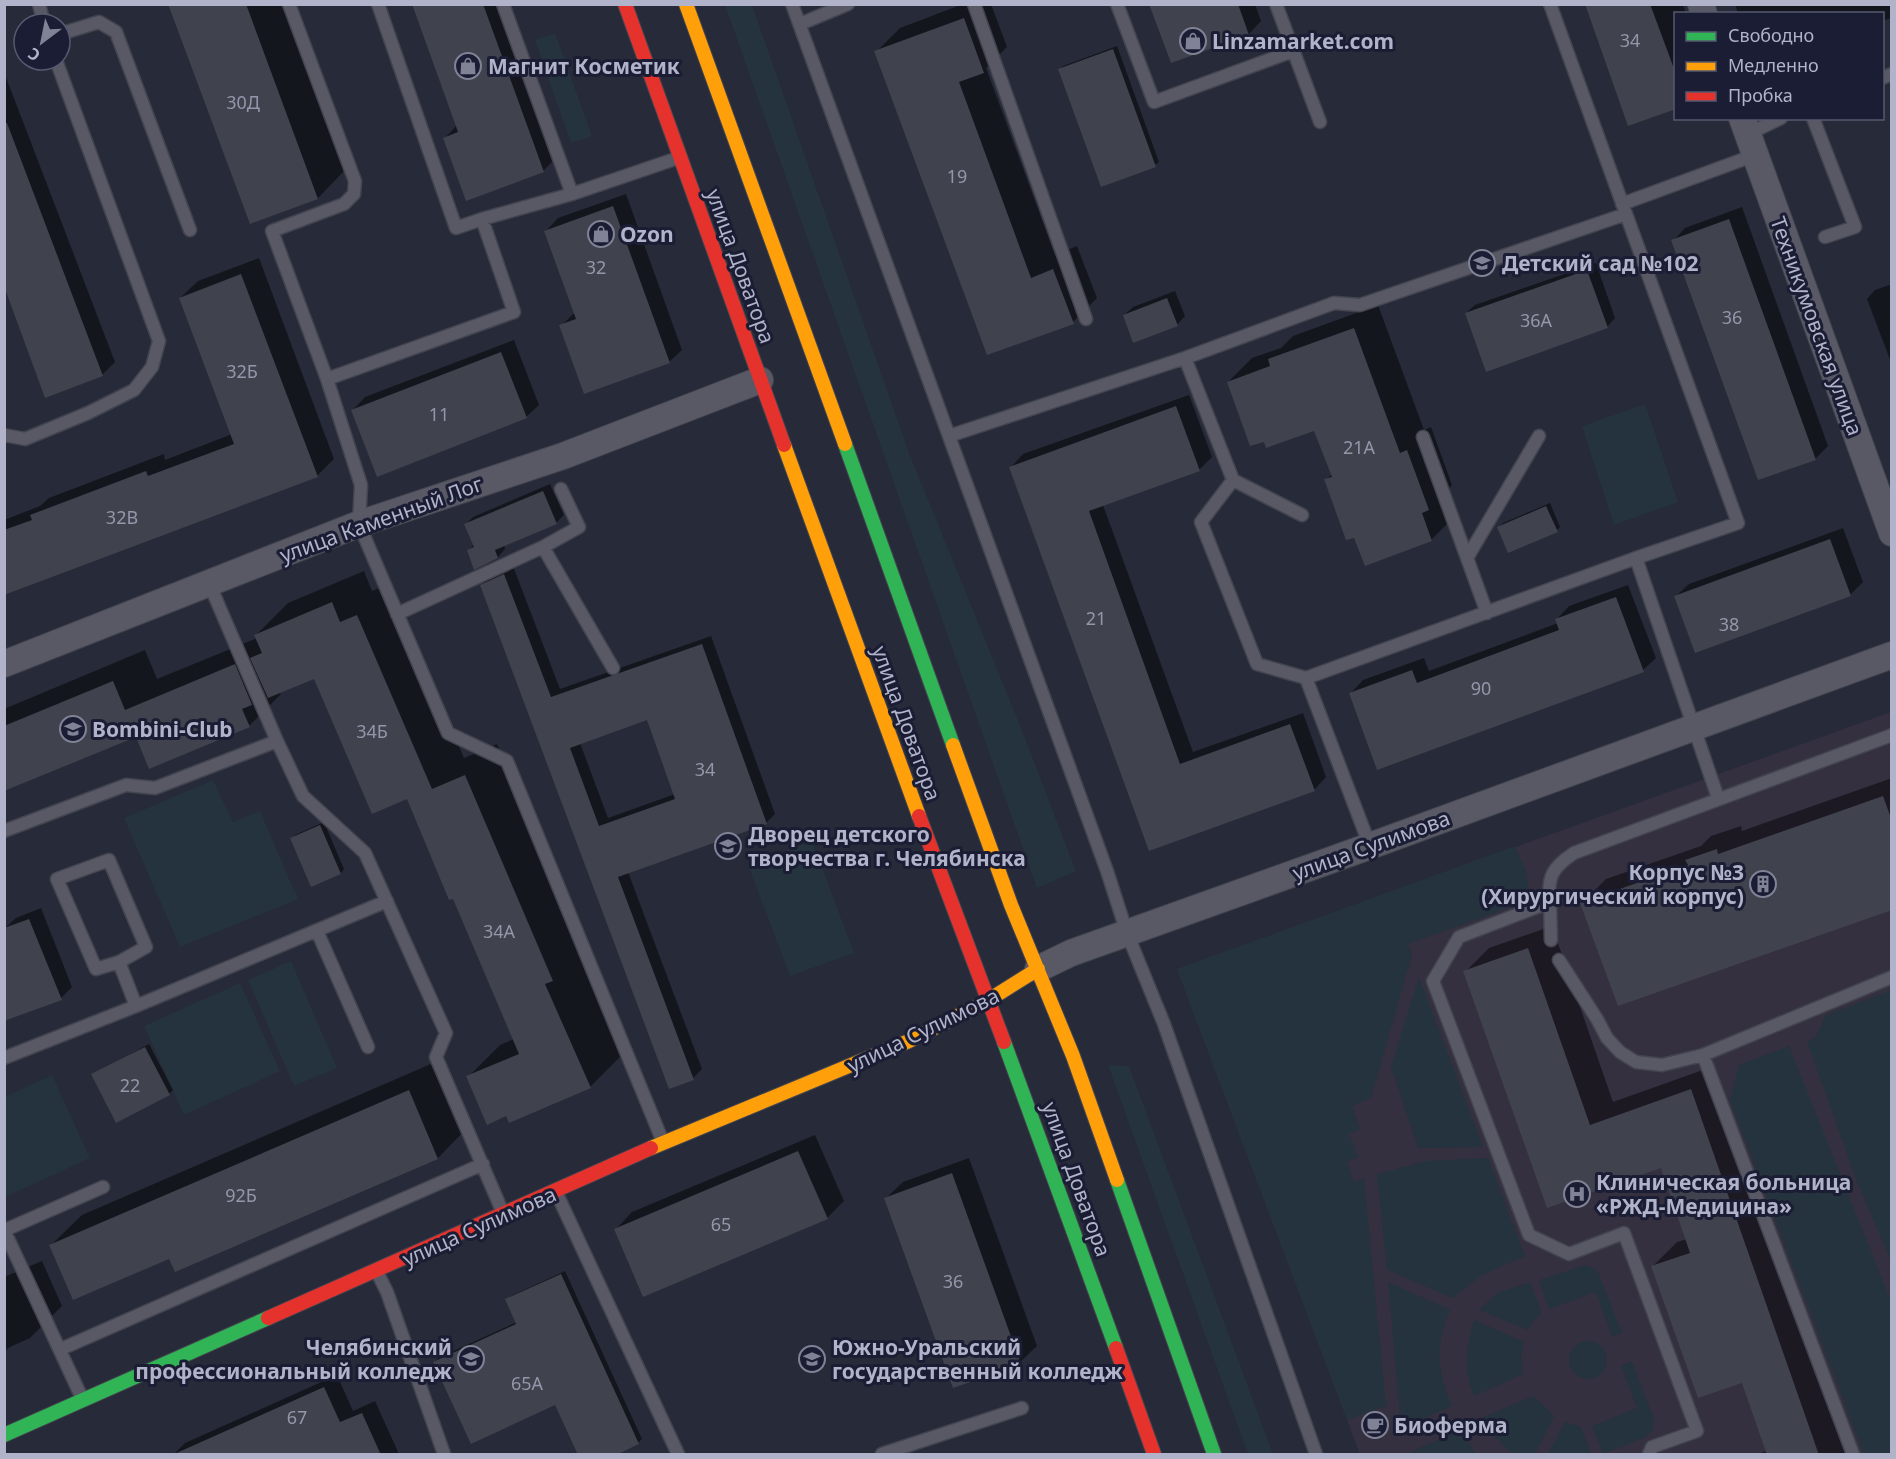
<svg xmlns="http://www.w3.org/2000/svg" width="1896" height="1459" font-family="'Noto Sans',sans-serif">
  <rect width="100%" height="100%" fill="#272a38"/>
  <!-- medical -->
  <path fill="#353040" d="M1891 712V1454H1360L1177 969Z"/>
  <!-- green -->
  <path fill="#24333e" d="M725 5H752L909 453 1021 728 1076 871 1037 888Z
    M555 33 592 136 571 143 535 40Z
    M1645 404 1678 502 1614 525 1582 426Z
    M213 780 233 822 260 811 298 899 180 947 124 818Z
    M812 841 854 953 790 976 748 865Z
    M1515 846C1524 869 1537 883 1519 904L1408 944 1412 955 1371 1098 1352 1106 1360 1129 1349 1134 1358 1157 1347 1162 1354 1182 1364 1178 1386 1406 1347 1420 1177 969Z
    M291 961 337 1068 294 1086 248 980Z
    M1419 977 1483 1147 1418 1148 1391 1067Z
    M240 983 280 1071 184 1115 144 1026Z
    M1891 990V1261L1856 1179 1807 1041 1816 1037 1825 1016Z
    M1789 1046 1891 1301V1454H1864L1730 1100 1739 1065Z
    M1108 1065 1129 1066 1273 1454H1248Z
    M52 1075 90 1158 5 1197V1097Z
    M1488 1158 1525 1256 1482 1275 1453 1298 1387 1270 1377 1174 1426 1161Z
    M1585 1265 1594 1268 1599 1274 1622 1333 1612 1337 1596 1292 1549 1309 1539 1280Z
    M1388 1282 1450 1310C1435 1345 1437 1371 1452 1406L1401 1428Z
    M1530 1282 1542 1313 1534 1320 1528 1330 1479 1310 1497 1293Z
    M1474 1320 1524 1342 1521 1357 1523 1374 1474 1396C1463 1370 1466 1347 1474 1320Z
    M1569 1360a19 19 0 1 1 38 0a19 19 0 1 1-38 0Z
    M1632 1361 1654 1419 1653 1430 1646 1437 1603 1454 1592 1426 1637 1408 1621 1366Z
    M1533 1396 1554 1416 1535 1454H1512L1492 1434 1483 1417Z
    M1565 1422 1581 1427 1591 1454H1548Z
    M1461 1430 1476 1454 1408 1453Z"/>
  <!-- shadow -->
  <path fill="#0007" fill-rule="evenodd" d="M169 4H289L349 166 318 198 251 222Z
    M413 4H500L556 158 543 171 445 138 457 125Z
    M963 4H991L1007 47 986 68 1055 255 1077 246 1097 298 1073 322 988 353 876 52 900 28Z
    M1151 4H1255L1261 21 1249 34Z
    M1586 4H1683L1686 14H1676V107Z
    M1735 4H1892V18L1882 21V14H1738Z
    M1117 46 1159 162 1155 165 1060 70 1063 66Z
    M4 72 115 362 102 375 4 281Z
    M626 194 682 350 669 362 561 326 575 312 546 231 558 218Z
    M1742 207 1828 446 1815 459 1673 241 1685 228Z
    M259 258 334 459 317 476 4 594V520L40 506 49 498 164 454 165 460 232 434 180 298 198 281Z
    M1596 263 1615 318 1607 327 1466 313 1475 305Z
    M1892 284V365L1867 299 1875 290Z
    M1175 291 1185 316 1177 325 1124 315 1133 307Z
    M1378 305 1424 430 1431 427 1452 485 1446 491 1455 516 1431 540 1355 536 1326 480 1332 474 1315 429 1228 382 1252 358 1281 348 1293 336Z
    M514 340 539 405 526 417 353 410 365 397Z
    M1189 395 1212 457 1199 470 1103 505 1193 752 1303 713 1326 777 1314 790 1150 849 1011 467 1023 454Z
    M550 484 564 515 556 523 504 545 505 549 498 557 468 551 474 545 466 524 473 517Z
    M1550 503 1560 527 1557 530 1499 527 1503 523Z
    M1843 528 1863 582 1850 595 1676 596 1689 584Z
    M513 566 560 689 711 636 775 814 766 823 628 872 702 1069 693 1078 481 586 490 576ZM648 718 675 794 608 818 580 743Z
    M364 571 372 591 389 584 464 758 497 744 584 948 578 954 622 1055 590 1087 507 1114 468 1077 500 1045 514 1039 453 897 408 797 315 677 280 692 281 694 249 726 137 735 4 790V709L145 650 157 679 257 638 256 635 288 603Z
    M1628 585 1656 658 1643 670 1351 693 1363 680 1424 658 1429 671 1558 623 1557 619 1569 606Z
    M1892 778V908L1582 903 1606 879 1701 846 1711 836 1741 826 1742 831Z
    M324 822 344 869 341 873 291 839 295 835Z
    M41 908 72 987 61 998 4 929 16 918Z
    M1552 926 1613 1102 1714 1066 1851 1454H1757L1767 1451 1742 1381 1653 1266 1677 1242 1687 1239 1661 1166 1548 1206 1465 972 1489 948Z
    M149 1044 173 1090 169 1094 93 1075Z
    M440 1060 468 1127 438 1158 175 1270 170 1257 51 1245 82 1215Z
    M815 1135 844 1201 827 1218 616 1229 632 1212Z
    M969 1158 1037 1346 1020 1362 886 1198 903 1182Z
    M42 1261 62 1306 30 1338 8 1348 4 1352V1277Z
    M565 1271 642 1439 638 1443 556 1403 435 1362 438 1358 517 1322 507 1300 511 1296Z
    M337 1375 353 1411 375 1401 399 1454H174L185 1443Z"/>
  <!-- building -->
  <path fill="#40424e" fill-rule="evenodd" d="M168 4H246L318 199 250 224Z
    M412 4H483L544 172 466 201 443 138 458 132Z
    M1149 4H1238L1249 35 1171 63Z
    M1585 4H1650L1676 74V109L1628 126Z
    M964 18 984 73 959 82 1031 278 1053 269 1074 324 987 355 874 51Z
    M1113 49 1156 167 1101 187 1058 69Z
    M4 123H7L103 376 45 398 4 286Z
    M613 206 670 363 584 394 559 325 576 319 544 231Z
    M1729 219 1816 460 1758 480 1671 240Z
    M1587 270 1608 328 1486 372 1465 313Z
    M241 274 318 477 4 595V530L32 520 30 515 146 471 148 476 234 444 179 298Z
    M1167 298 1178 326 1133 343 1123 315Z
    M1354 328 1400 453 1407 450 1429 510 1422 513 1432 541 1365 566 1354 538 1346 540 1324 479 1332 477 1314 431 1266 448 1264 442 1250 446 1227 382 1270 366 1268 359Z
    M501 352 527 418 377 477 351 410Z
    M1176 406 1200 471 1089 511 1180 764 1290 724 1315 791 1149 851 1009 467Z
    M543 491 557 524 495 550 498 558 474 570 467 550 474 547 464 524Z
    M1546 506 1558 532 1508 553 1497 527Z
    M1830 539 1851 596 1695 653 1674 596Z
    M504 574 551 697 702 644 767 824 618 877 694 1080 669 1089 480 585ZM647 720 675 799 599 826 570 748Z
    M1616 597 1644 672 1377 770 1349 693 1412 670 1417 683 1559 630 1555 619Z
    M332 602 340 622 357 615 432 789 465 775 553 981 545 984 591 1088 509 1123 506 1116 487 1125 466 1076 519 1054 453 899 449 900 407 799 372 814 314 679 268 698 250 658 262 653 254 635Z
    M235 664 252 705 242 709 250 727 149 769 136 737 4 791V726L113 681 125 710Z
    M1883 796 1892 821V910L1618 1006 1580 903 1688 865 1685 860 1717 849 1718 854Z
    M320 825 341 874 311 887 290 838Z
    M29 919 62 1000 4 1021V928Z
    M1528 948 1590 1125 1691 1089 1819 1455H1767L1742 1383 1698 1398 1651 1266 1690 1253 1661 1168 1547 1208 1463 971Z
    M145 1047 170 1095 116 1123 91 1074Z
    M409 1090 438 1159 175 1272 169 1259 73 1300 49 1245Z
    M798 1151 828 1219 643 1297 614 1229Z
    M952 1173 1021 1364 953 1388 884 1198Z
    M561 1274 639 1444 616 1455H578L555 1405 471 1444 433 1362 516 1324 505 1299Z
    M324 1387 340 1422 362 1413 381 1455H172Z"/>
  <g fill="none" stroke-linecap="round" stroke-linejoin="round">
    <defs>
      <path id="lane" d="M39 4 44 24
        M289 4 355 181 354 194 344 204 272 231 327 379
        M378 4 456 228 482 219 572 194 678 158
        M503 4 572 194
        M792 4 1107 871 1127 933 1164 1024 1316 1454
        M974 4 1086 319
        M1117 4 1154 102 1293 51
        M1276 4 1320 122
        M800 24 848 4
        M60 34 99 22 116 32 190 230
        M1882 78 1892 74
        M1813 118 1855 227 1825 237
        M1748 134 1781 118
        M1622 204 1755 155
        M482 219 514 312 327 379 361 485 359 524 448 733 507 761 663 1142
        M1185 358 1334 303 1360 305 1626 214
        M4 435 25 439 88 413 134 390 152 367 159 341 56 60
        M949 436 1185 358 1233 480 1201 522 1257 664 1306 678 1370 846
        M1423 437 1487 613
        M1233 480 1302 515
        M543 547 579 527 561 489
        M1467 558 1539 436
        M1636 558 1718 798
        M209 583 277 741 303 796 365 853 446 1033 436 1057 503 1213
        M397 614 543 547 613 668
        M1306 678 1636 558 1738 523 1550 4
        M4 831 126 785 155 788 277 741
        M1550 902 1551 940
        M317 931 368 1047
        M1559 960 1597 1019 1607 1038 1620 1052 1636 1062 1662 1065 1703 1055 1892 977
        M119 962 96 969 57 879 109 860 146 947 119 962 136 1006
        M1703 1055 1853 1454
        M4 1058 136 1006 387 901
        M556 1192 678 1454
        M4 1230 82 1398
        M5 1230 103 1187
        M377 1272 387 1292 444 1454
        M61 1349 483 1164
        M882 1454 1022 1408
        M1649 1454 1652 1447 1697 1431 1624 1233 1569 1254 1529 1235 1433 981 1459 937 1550 902C1547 876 1553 867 1574 853L1892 735"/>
      <path id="street" d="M1701 4 1704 14
        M1742 118 1892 533
        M4 664 359 524 563 456 760 380
        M1038 969 1071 953 1127 933 1370 846 1892 655"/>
      <path id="fast" d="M845 444 953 745
        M1004 1042 1116 1348
        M1117 1180 1214 1454
        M4 1435 268 1318"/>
      <path id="slow" d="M686 4 845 444
        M784 445 919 816
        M953 745 1011 905 1073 1056 1117 1180
        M987 1001 1038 969
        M651 1148 909 1041 987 1001"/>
      <path id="jam" d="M625 4 784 445
        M919 816 1004 1042
        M268 1318 651 1148
        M1116 1348 1154 1454"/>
    </defs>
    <!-- lane casing -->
    <use href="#lane" stroke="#42444f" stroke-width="15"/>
    <!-- street casing -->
    <use href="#street" stroke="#42444f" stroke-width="28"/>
    <!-- fast casing -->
    <use href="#fast" stroke="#42444f" stroke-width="16"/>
    <!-- slow casing -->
    <use href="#slow" stroke="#42444f" stroke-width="16"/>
    <!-- jam casing -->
    <use href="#jam" stroke="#42444f" stroke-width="16"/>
    <!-- lane -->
    <use href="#lane" stroke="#585965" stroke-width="12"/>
    <!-- street -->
    <use href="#street" stroke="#585965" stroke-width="26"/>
    <!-- fast -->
    <use href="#fast" stroke="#30b455" stroke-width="14"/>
    <!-- slow -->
    <use href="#slow" stroke="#ff9f0a" stroke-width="14"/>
    <!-- jam -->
    <use href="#jam" stroke="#e5322d" stroke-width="14"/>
  </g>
  <!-- icons -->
  <defs>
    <symbol id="shop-ring" viewBox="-11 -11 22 22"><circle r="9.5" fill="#1a1d33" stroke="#808396" stroke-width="1.5"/><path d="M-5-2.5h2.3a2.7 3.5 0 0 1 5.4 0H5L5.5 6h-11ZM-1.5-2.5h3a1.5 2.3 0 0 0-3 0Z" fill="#808396"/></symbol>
    <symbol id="school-ring" viewBox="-11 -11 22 22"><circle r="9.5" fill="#1a1d33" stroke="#808396" stroke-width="1.5"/><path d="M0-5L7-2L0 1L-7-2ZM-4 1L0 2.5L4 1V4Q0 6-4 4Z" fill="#808396"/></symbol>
    <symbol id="building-ring" viewBox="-11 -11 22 22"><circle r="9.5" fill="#1a1d33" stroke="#808396" stroke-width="1.5"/><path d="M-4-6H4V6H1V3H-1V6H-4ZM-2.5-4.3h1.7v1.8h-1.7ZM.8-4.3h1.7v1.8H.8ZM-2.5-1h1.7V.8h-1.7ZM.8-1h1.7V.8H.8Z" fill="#808396"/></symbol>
    <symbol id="hospital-ring" viewBox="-11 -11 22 22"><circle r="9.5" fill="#1a1d33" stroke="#808396" stroke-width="1.5"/><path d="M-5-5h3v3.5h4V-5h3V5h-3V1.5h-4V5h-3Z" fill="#808396"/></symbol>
    <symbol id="university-ring" viewBox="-11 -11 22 22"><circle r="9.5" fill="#1a1d33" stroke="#808396" stroke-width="1.5"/><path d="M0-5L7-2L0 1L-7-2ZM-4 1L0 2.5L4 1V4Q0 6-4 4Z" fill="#808396"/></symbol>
    <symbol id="cafe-ring" viewBox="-11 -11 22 22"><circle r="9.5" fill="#1a1d33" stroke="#808396" stroke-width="1.5"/><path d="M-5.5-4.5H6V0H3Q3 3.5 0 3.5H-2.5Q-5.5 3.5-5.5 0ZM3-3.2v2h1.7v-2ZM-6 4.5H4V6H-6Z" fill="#808396"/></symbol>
  </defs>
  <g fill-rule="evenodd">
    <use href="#shop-ring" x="1178" y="26" width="30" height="30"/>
    <use href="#shop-ring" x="453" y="51" width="30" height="30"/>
    <use href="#shop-ring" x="586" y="219" width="30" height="30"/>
    <use href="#school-ring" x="1467" y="248" width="30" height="30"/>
    <use href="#school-ring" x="58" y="714" width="30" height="30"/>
    <use href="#school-ring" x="713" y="831" width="30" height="30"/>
    <use href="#building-ring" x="1748" y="869" width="30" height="30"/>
    <use href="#hospital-ring" x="1562" y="1179" width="30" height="30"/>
    <use href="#university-ring" x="456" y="1344" width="30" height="30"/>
    <use href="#university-ring" x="797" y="1344" width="30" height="30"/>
    <use href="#cafe-ring" x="1360" y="1410" width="30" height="30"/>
  </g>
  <g text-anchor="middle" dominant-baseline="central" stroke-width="6" stroke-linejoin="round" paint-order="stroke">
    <!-- number labels -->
    <g font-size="18" fill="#9497aa">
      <text x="1630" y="40">34</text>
      <text x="243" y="102">30Д</text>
      <text x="957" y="176">19</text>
      <text x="596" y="267">32</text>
      <text x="1732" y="317">36</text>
      <text x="1536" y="320">36А</text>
      <text x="242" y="371">32Б</text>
      <text x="439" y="414">11</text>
      <text x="1359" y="447">21А</text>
      <text x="122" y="517">32В</text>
      <text x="1096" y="618">21</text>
      <text x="1729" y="624">38</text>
      <text x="1481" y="688">90</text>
      <text x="372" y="731">34Б</text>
      <text x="705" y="769">34</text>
      <text x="499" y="931">34А</text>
      <text x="130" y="1085">22</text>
      <text x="241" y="1195">92Б</text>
      <text x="721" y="1224">65</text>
      <text x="953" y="1281">36</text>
      <text x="527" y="1383">65А</text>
      <text x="297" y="1417">67</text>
    </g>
    <!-- poi labels -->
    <g font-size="21" font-weight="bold" fill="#b0b3c9" stroke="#1a1d33" text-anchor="start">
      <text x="1212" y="41">Linzamarket.com</text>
      <text x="488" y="66">Магнит Косметик</text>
      <text x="620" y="234">Ozon</text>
      <text x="1502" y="263">Детский сад №102</text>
      <text x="92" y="729">Bombini-Club</text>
      <text x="748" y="834">Дворец детского<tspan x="748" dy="24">творчества г. Челябинска</tspan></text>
      <text x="1744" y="872" text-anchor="end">Корпус №3<tspan x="1744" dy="24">(Хирургический корпус)</tspan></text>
      <text x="1596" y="1182">Клиническая больница<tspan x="1596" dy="24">«РЖД-Медицина»</tspan></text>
      <text x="452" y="1347" text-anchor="end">Челябинский<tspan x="452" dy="24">профессиональный колледж</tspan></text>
      <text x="832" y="1347">Южно-Уральский<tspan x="832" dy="24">государственный колледж</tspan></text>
      <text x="1394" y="1425">Биоферма</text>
    </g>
    <!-- street labels -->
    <g font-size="21" fill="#b0b3c9" stroke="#1a1d33">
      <text transform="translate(741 266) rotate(70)">улица Доватора</text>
      <text transform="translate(1817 326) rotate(70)">Техникумовская улица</text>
      <text transform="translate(381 519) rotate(-20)">улица Каменный Лог</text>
      <text transform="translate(907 723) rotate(70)">улица Доватора</text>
      <text transform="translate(1371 845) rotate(-20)">улица Сулимова</text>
      <text transform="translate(923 1030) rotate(-26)">улица Сулимова</text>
      <text transform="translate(1077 1179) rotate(70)">улица Доватора</text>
      <text transform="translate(479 1226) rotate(-24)">улица Сулимова</text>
    </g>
  </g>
  <!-- border -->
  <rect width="1896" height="1459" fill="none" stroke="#b0b3c9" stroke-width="12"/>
  <!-- legend -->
  <rect x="1674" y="12" width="210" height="108" fill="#1a1d33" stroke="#56596f" stroke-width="1.5"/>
  <rect x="1686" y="32" width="30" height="9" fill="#30b455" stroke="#56596f" stroke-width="1.5"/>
  <text x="1728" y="42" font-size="18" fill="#b0b3c9">Свободно</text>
  <rect x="1686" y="62" width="30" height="9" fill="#ff9f0a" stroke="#56596f" stroke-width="1.5"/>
  <text x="1728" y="72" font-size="18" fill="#b0b3c9">Медленно</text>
  <rect x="1686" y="92" width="30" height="9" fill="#e5322d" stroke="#56596f" stroke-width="1.5"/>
  <text x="1728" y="102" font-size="18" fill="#b0b3c9">Пробка</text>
  <!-- north arrow -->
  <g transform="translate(42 42) rotate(212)"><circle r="28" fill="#1a1d33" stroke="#56596f" stroke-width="1.5"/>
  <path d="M0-4.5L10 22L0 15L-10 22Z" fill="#808396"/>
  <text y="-9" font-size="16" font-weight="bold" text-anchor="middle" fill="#b0b3c9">С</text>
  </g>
</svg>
